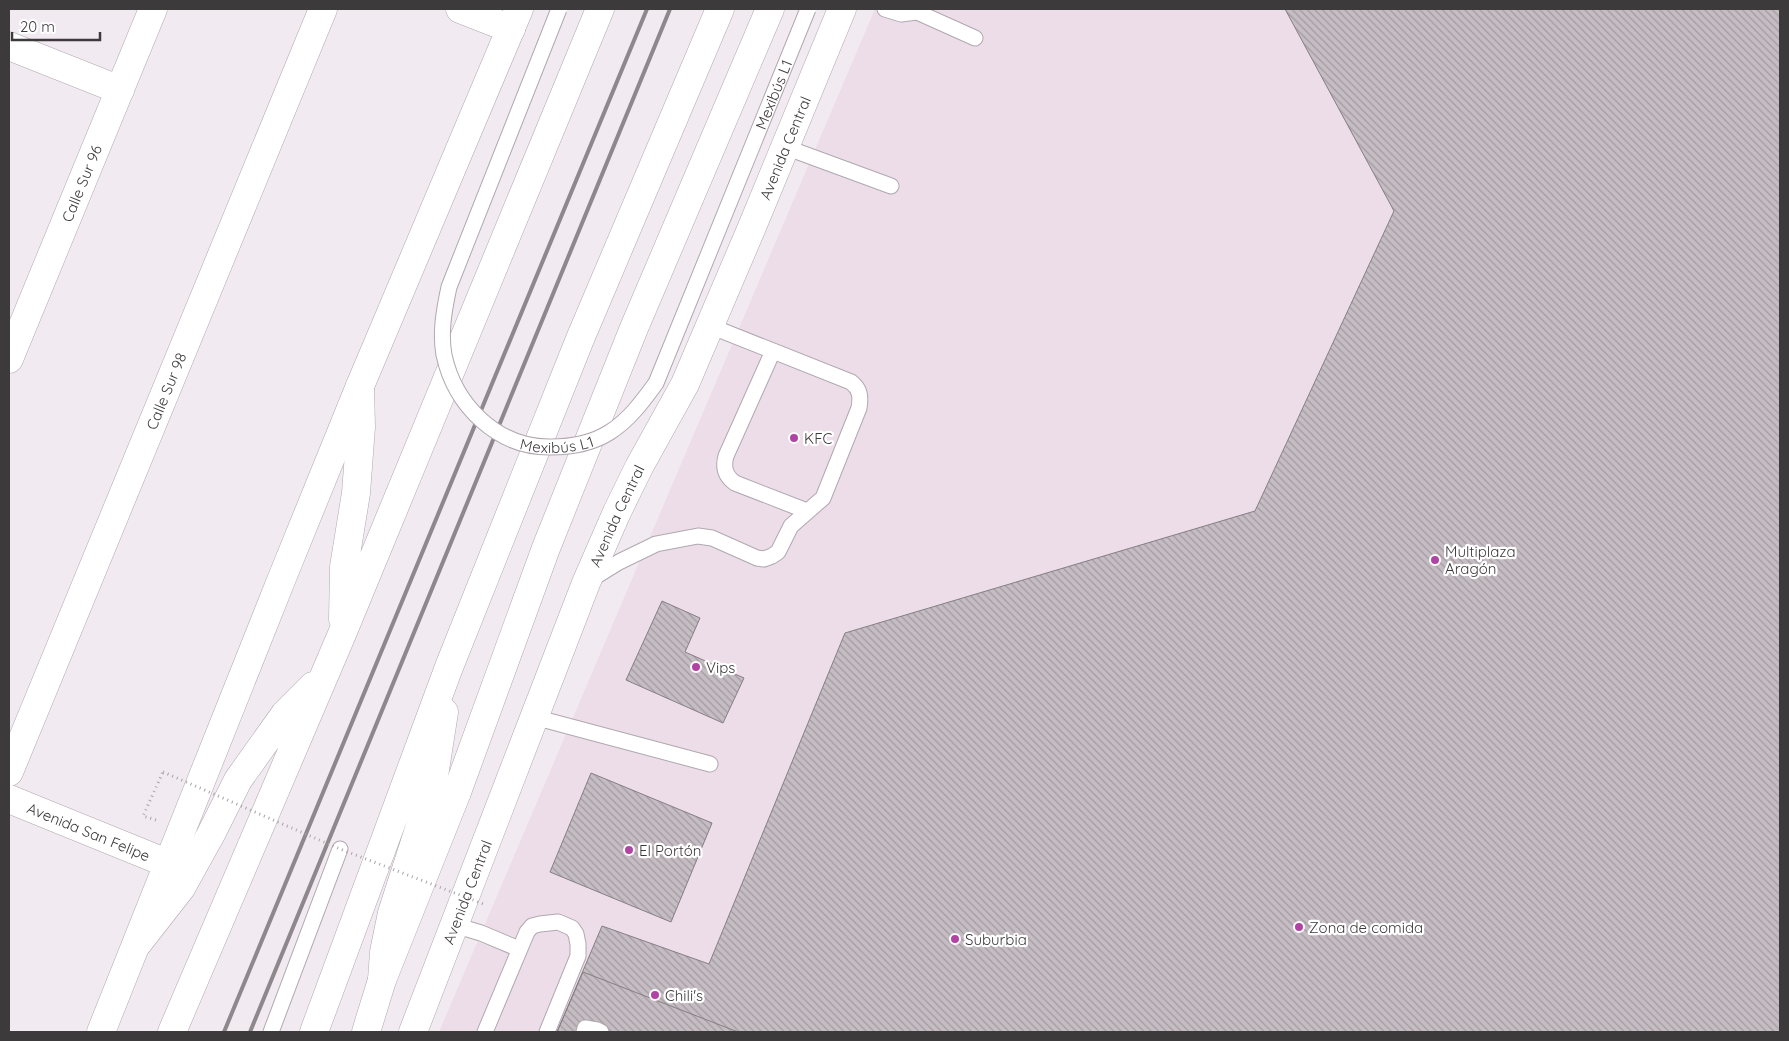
<svg xmlns="http://www.w3.org/2000/svg" width="1789" height="1041" font-family="Quicksand,sans-serif">
  <defs>
    <pattern id="building-back-hatch" width="6" height="6" patternUnits="userSpaceOnUse" patternTransform="scale(1.25)"><rect width="6" height="6" fill="#c5bdc3"/><path d="M-1 5l2 2M0 0l6 6M5-1l2 2" fill="none" stroke="#a19ba0"/></pattern>
  </defs>
  <rect width="100%" height="100%" fill="#f2eaf1"/>
  <!-- built -->
  <path fill="#ecdde9" d="M875 9H1780V1032H439Z"/>
  <!-- building -->
  <path fill="url(#building-back-hatch)" stroke="#867e84" d="M1285 9H1780V1032H557L602 926 709 964 845 633 1255 511 1394 211Z
    M662 601 700 618 685 652 744 678 723 723 626 680Z
    M591 773 712 823 671 922 550 872Z
    M583 972 738 1032H557Z"/>
  <g fill="none" stroke-linecap="round" stroke-linejoin="round">
    <defs>
      <path id="service" d="M885 9 901 14 917 12 975 38
        M785 147 891 186
        M773 351 726 456C723 467 725 476 735 483L807 511
        M590 580 619 562 656 544 698 536 712 538 757 558 764 559 772 556 778 552 791 526 823 498 859 408C861 396 860 389 851 382L710 326
        M534 717 710 764
        M454 925 481 933 519 949
        M271 1032 340 849
        M485 1032 527 932 532 926 540 924 558 922 572 928 576 934 578 944V956L547 1032
        M584 1032 585 1028 597 1030 601 1032"/>
      <g id="minor">
        <path d="M460 9 511 29"/>
        <path d="M9 46 120 90"/>
        <path id="s1" d="M9 359 153 9"/>
        <path id="s2" d="M9 772 323 9"/>
        <path id="s3" d="M9 799 169 864"/>
      </g>
      <g id="secondary">
        <path d="M101 1032 282 578 360 386 519 9"/>
        <path d="M366 1032 382 980 457 792 546 548 634 328 770 9"/>
        <path id="s4" d="M413 1032 586 583 617 512 639 467 685 384 752 227 842 9"/>
      </g>
      <path id="motorway" d="M343 619 344 567 356 493 361 427 360 386
        M138 943 181 888 211 834 238 780 285 714 313 686
        M382 980 384 952 392 913 432 789 444 712
        M172 1032 342 634 600 9
        M314 1032 449 667 580 339 720 9"/>
    </defs>
    <!-- service casing -->
    <use href="#service" stroke="#b0a8af" stroke-width="17"/>
    <!-- minor casing -->
    <use href="#minor" stroke="#b0a8af" stroke-width="29"/>
    <!-- secondary casing -->
    <use href="#secondary" stroke="#b0a8af" stroke-width="29"/>
    <!-- motorway casing -->
    <use href="#motorway" stroke="#b0a8af" stroke-width="29"/>
    <!-- path -->
    <path stroke="#aaa4a9" stroke-width="3" stroke-dasharray="1 4" stroke-linecap="butt" d="M156 820 143 816 163 772"/>
    <!-- service -->
    <use href="#service" stroke="#fff" stroke-width="15"/>
    <!-- minor -->
    <use href="#minor" stroke="#fff" stroke-width="28"/>
    <!-- secondary -->
    <use href="#secondary" stroke="#fff" stroke-width="28"/>
    <!-- motorway -->
    <use href="#motorway" stroke="#fff" stroke-width="28"/>
    <!-- rail -->
    <path stroke="#8e888d" stroke-width="4" d="M224 1032 647 9
      M250 1032 670 9"/>
    <defs>
      <g id="service-bridge">
        <path id="s5" d="M559 9 449 287C444 310 440 333 444 355 455 406 498 448 551 447 571 447 593 443 610 432 629 420 643 401 656 383L808 9"/>
      </g>
    </defs>
    <!-- service-bridge casing -->
    <use href="#service-bridge" stroke="#b0a8af" stroke-width="17" stroke-linecap="butt"/>
    <!-- path-bridge -->
    <path stroke="#aaa4a9" stroke-width="3" stroke-dasharray="1 4" stroke-linecap="butt" d="M163 772 340 849 486 905"/>
    <!-- service-bridge -->
    <use href="#service-bridge" stroke="#fff" stroke-width="15"/>
  </g>
  <!-- markers -->
  <g fill="#b044a4" stroke="#fff" stroke-width="2">
    <circle cx="794" cy="438" r="5"/>
    <circle cx="1435" cy="560" r="5"/>
    <circle cx="696" cy="667" r="5"/>
    <circle cx="629" cy="850" r="5"/>
    <circle cx="1299" cy="927" r="5"/>
    <circle cx="955" cy="939" r="5"/>
    <circle cx="655" cy="995" r="5"/>
  </g>
  <g text-anchor="middle" dominant-baseline="central" stroke-width="4.5" stroke-linejoin="round" paint-order="stroke">
    <!-- street labels -->
    <g font-size="15" fill="#3d3a3c" stroke="#fff">
      <text stroke="none"><textPath href="#s5" startOffset="961">Mexibús L1</textPath></text>
      <text stroke="none"><textPath href="#s4" startOffset="960">Avenida Central</textPath></text>
      <text stroke="none"><textPath href="#s1" startOffset="190">Calle Sur 96</textPath></text>
      <text stroke="none"><textPath href="#s2" startOffset="412">Calle Sur 98</textPath></text>
      <text stroke="none"><textPath href="#s5" startOffset="526">Mexibús L1</textPath></text>
      <text stroke="none"><textPath href="#s4" startOffset="555">Avenida Central</textPath></text>
      <text stroke="none"><textPath href="#s3" startOffset="86">Avenida San Felipe</textPath></text>
      <text stroke="none"><textPath href="#s4" startOffset="150">Avenida Central</textPath></text>
    </g>
    <!-- poi labels -->
    <g font-size="15" fill="#3d3a3c" stroke="#fff" text-anchor="start">
      <text x="804" y="438">KFC</text>
      <text x="1445" y="551">Multiplaza<tspan x="1445" dy="17">Aragón</tspan></text>
      <text x="706" y="667">Vips</text>
      <text x="639" y="850">El Portón</text>
      <text x="1309" y="927">Zona de comida</text>
      <text x="965" y="939">Suburbia</text>
      <text x="665" y="995">Chili's</text>
    </g>
  </g>
  <!-- border -->
  <rect width="1789" height="1041" fill="none" stroke="#3d3a3c" stroke-width="20"/>
  <!-- scale -->
  <path d="M12 32v8h88v-8" fill="none" stroke="#3d3a3c" stroke-width="2.5"/>
  <text x="20" y="32" font-size="15" fill="#3d3a3c" stroke="#ffffff" stroke-width="4" paint-order="stroke">20 m</text>
</svg>
